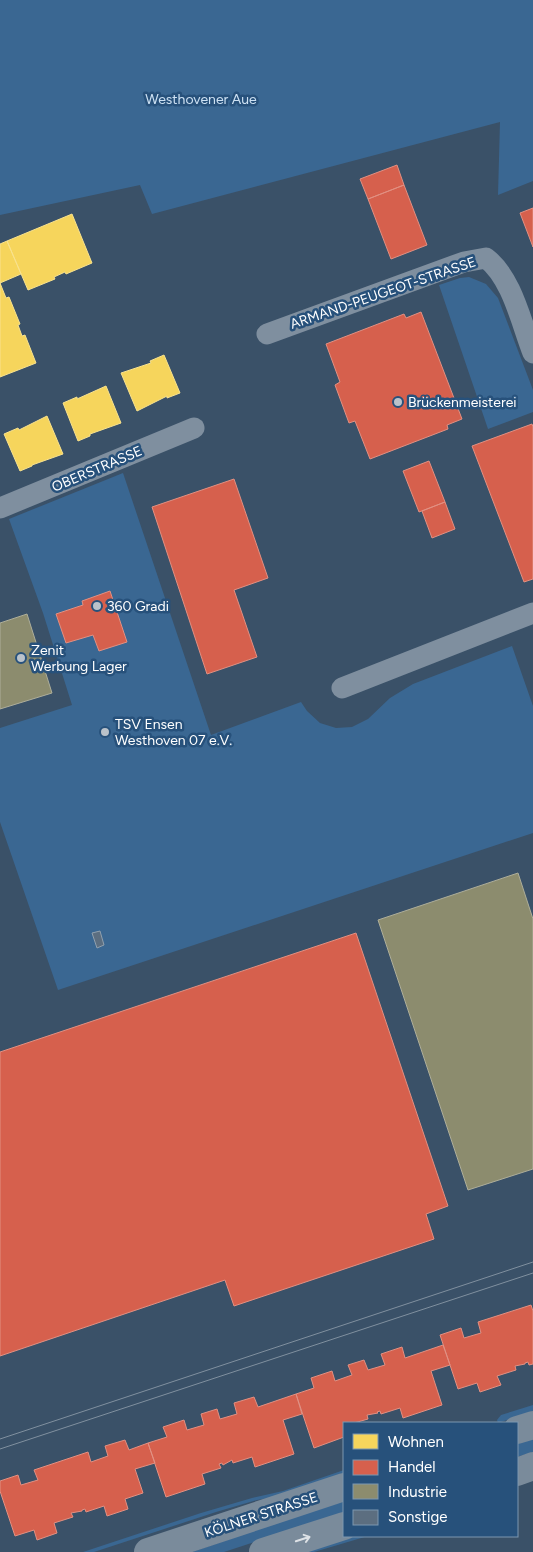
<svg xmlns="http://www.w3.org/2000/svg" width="533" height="1552" font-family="Figtree,sans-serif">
  <rect width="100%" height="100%" fill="#3a5168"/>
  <!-- green -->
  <path fill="#3a6792" d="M0 0H533V181L498 195 500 122 152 214 140 185 0 215Z
    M469 277 486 284 498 298 533 390V412L488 429 439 285 460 278Z
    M123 473 211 735 301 702 307 711 320 723 336 728 352 727 368 719 390 698 413 684 512 646 533 706V833L58 990 0 822V728L72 705 43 613 9 519Z
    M533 1405V1411L498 1423 497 1420 501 1415Z
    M533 1435V1452L517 1457V1441Z
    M344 1470V1476L282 1496 257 1500 216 1512 94 1552H83L201 1513 252 1498 283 1491Z
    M344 1500V1513L224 1552H192Z
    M344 1536H368L314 1552H292Z"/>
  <!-- homes -->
  <path fill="#f6d55c" stroke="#f9e28d" d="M72 214 92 263 66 274 65 272 54 277 55 279 28 290 7 241Z
    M7 241 21 274 0 283V244Z
    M0 283 6 298 9 297 20 324 18 325 22 336 25 335 36 363 0 377Z
    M164 355 180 393 167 398V396L137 411 121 373 151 363 150 361Z
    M106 386 121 423 90 434V436L78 441 63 403 77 397V399Z
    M47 416 63 454 32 465V466L20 471 4 434 18 428 19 430Z"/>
  <!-- shops -->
  <path fill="#d6604d" stroke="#e29082" d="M397 165 404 185 368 199 360 179Z
    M404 185 427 245 391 259 368 199Z
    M533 208V247L520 213Z
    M421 312 462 419 447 425 448 429 370 459 355 421 349 423 335 385 340 382 326 344 404 314 406 318Z
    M532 424 533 427V579L524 582 472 446Z
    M429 461 445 502 419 512 403 471Z
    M234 479 268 578 234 590 257 657 207 674 152 507Z
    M445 502 455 529 432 538 422 511Z
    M110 591 127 642 99 651 93 635 66 643 56 614 83 605 82 601Z
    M356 933 448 1206 426 1214 434 1239 234 1306 225 1280 0 1356V1052Z
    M531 1305 533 1311V1364L529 1365 528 1362 525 1363V1364L515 1366 516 1370 497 1376 501 1385 480 1392 477 1383 458 1389 440 1335 461 1328 464 1338 481 1333 478 1322Z
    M443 1345 450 1365 431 1371 442 1405 403 1418 400 1408 381 1414 380 1411 377 1412 378 1413 367 1415 368 1419 354 1423H344V1437L314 1448 296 1394 314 1388 311 1378 332 1371 335 1381 352 1375 348 1365 364 1360 368 1370 385 1365 381 1354 402 1347 405 1358Z
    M296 1394 302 1414 283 1420 294 1454 255 1467 252 1457 233 1463 232 1460 223 1465 222 1463 219 1464 221 1468 202 1474 205 1484 166 1497 148 1443 167 1437 163 1427 184 1420 187 1430 204 1425 201 1414 217 1409 220 1419 237 1414 234 1403 254 1397 258 1407Z
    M125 1440 129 1450 148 1443 155 1463 135 1469 143 1493 125 1499 128 1509 107 1516 104 1506 86 1512 85 1509 82 1510V1511L71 1513 73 1517 54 1523 57 1533 37 1540 34 1530 15 1536 0 1491V1481L18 1475 21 1485 38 1480 34 1470 88 1452 91 1462 108 1456 105 1446Z"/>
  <!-- industry -->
  <path fill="#8c8c6e" stroke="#aeae9a" d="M27 614 52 693 0 709V623Z
    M518 873 533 919V1169L468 1190 378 920Z"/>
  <!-- building -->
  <path fill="#5c6e80" stroke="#91a0ae" d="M100 931 104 945 97 948 92 933Z"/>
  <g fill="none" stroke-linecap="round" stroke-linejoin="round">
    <!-- street -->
    <path stroke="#7f8f9f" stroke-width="21" d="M267 334 464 262 486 258C512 278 521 322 533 353
      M0 508 194 428
      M342 688 533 613"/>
    <!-- secondary -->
    <path stroke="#7a8b9b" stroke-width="28" d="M517 1430 533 1425
      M517 1472 533 1466
      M148 1552 344 1487
      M263 1552 344 1526"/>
    <!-- tram -->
    <path stroke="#80909f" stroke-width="1" d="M0 1439 533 1262
      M0 1449 533 1273"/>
  </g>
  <!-- one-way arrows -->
  <defs><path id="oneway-shaft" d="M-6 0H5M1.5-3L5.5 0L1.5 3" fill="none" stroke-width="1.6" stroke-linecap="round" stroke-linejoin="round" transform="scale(1.25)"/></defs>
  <use stroke="#dee2e6" href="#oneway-shaft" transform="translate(303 1539) rotate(-18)"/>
  <!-- markers -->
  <g fill="#bac2ca" stroke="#27517b" stroke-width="2">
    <circle cx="398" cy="402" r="5"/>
    <circle cx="97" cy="606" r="5"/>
    <circle cx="21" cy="658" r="5"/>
    <circle cx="105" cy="732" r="5"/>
  </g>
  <g text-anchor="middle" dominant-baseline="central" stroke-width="5" stroke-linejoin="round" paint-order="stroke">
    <!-- park labels -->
    <g font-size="14" fill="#cde1f3" stroke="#27517b">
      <text x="201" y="99">Westhovener Aue</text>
    </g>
    <!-- street labels -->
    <g font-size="14" fill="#fff" stroke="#27517b">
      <text transform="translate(383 293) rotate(-19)">ARMAND-PEUGEOT-STRASSE</text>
      <text transform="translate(97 469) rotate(-23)">OBERSTRASSE</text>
      <text transform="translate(261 1515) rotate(-18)">KÖLNER STRASSE</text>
    </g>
    <!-- poi labels -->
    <g font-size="14" fill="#fff" stroke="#27517b" text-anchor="start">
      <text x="408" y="402">Brückenmeisterei</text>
      <text x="107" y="606">360 Gradi</text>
      <text x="31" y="650">Zenit<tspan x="31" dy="16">Werbung Lager</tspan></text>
      <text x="115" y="724">TSV Ensen<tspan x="115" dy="16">Westhoven 07 e.V.</tspan></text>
    </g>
  </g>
  <!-- legend -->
  <rect x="343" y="1422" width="175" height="115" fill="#27517b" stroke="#7d97b0"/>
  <rect x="353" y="1434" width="25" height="15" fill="#f6d55c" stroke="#7d97b0"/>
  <text x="388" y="1447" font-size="15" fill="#ffffff">Wohnen</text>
  <rect x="353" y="1460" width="25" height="15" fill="#d6604d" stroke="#7d97b0"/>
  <text x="388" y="1472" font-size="15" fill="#ffffff">Handel</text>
  <rect x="353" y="1484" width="25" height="15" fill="#8c8c6e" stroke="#7d97b0"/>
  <text x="388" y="1497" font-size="15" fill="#ffffff">Industrie</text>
  <rect x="353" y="1510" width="25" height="15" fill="#5c6e80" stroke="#7d97b0"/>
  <text x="388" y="1522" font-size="15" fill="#ffffff">Sonstige</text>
</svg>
